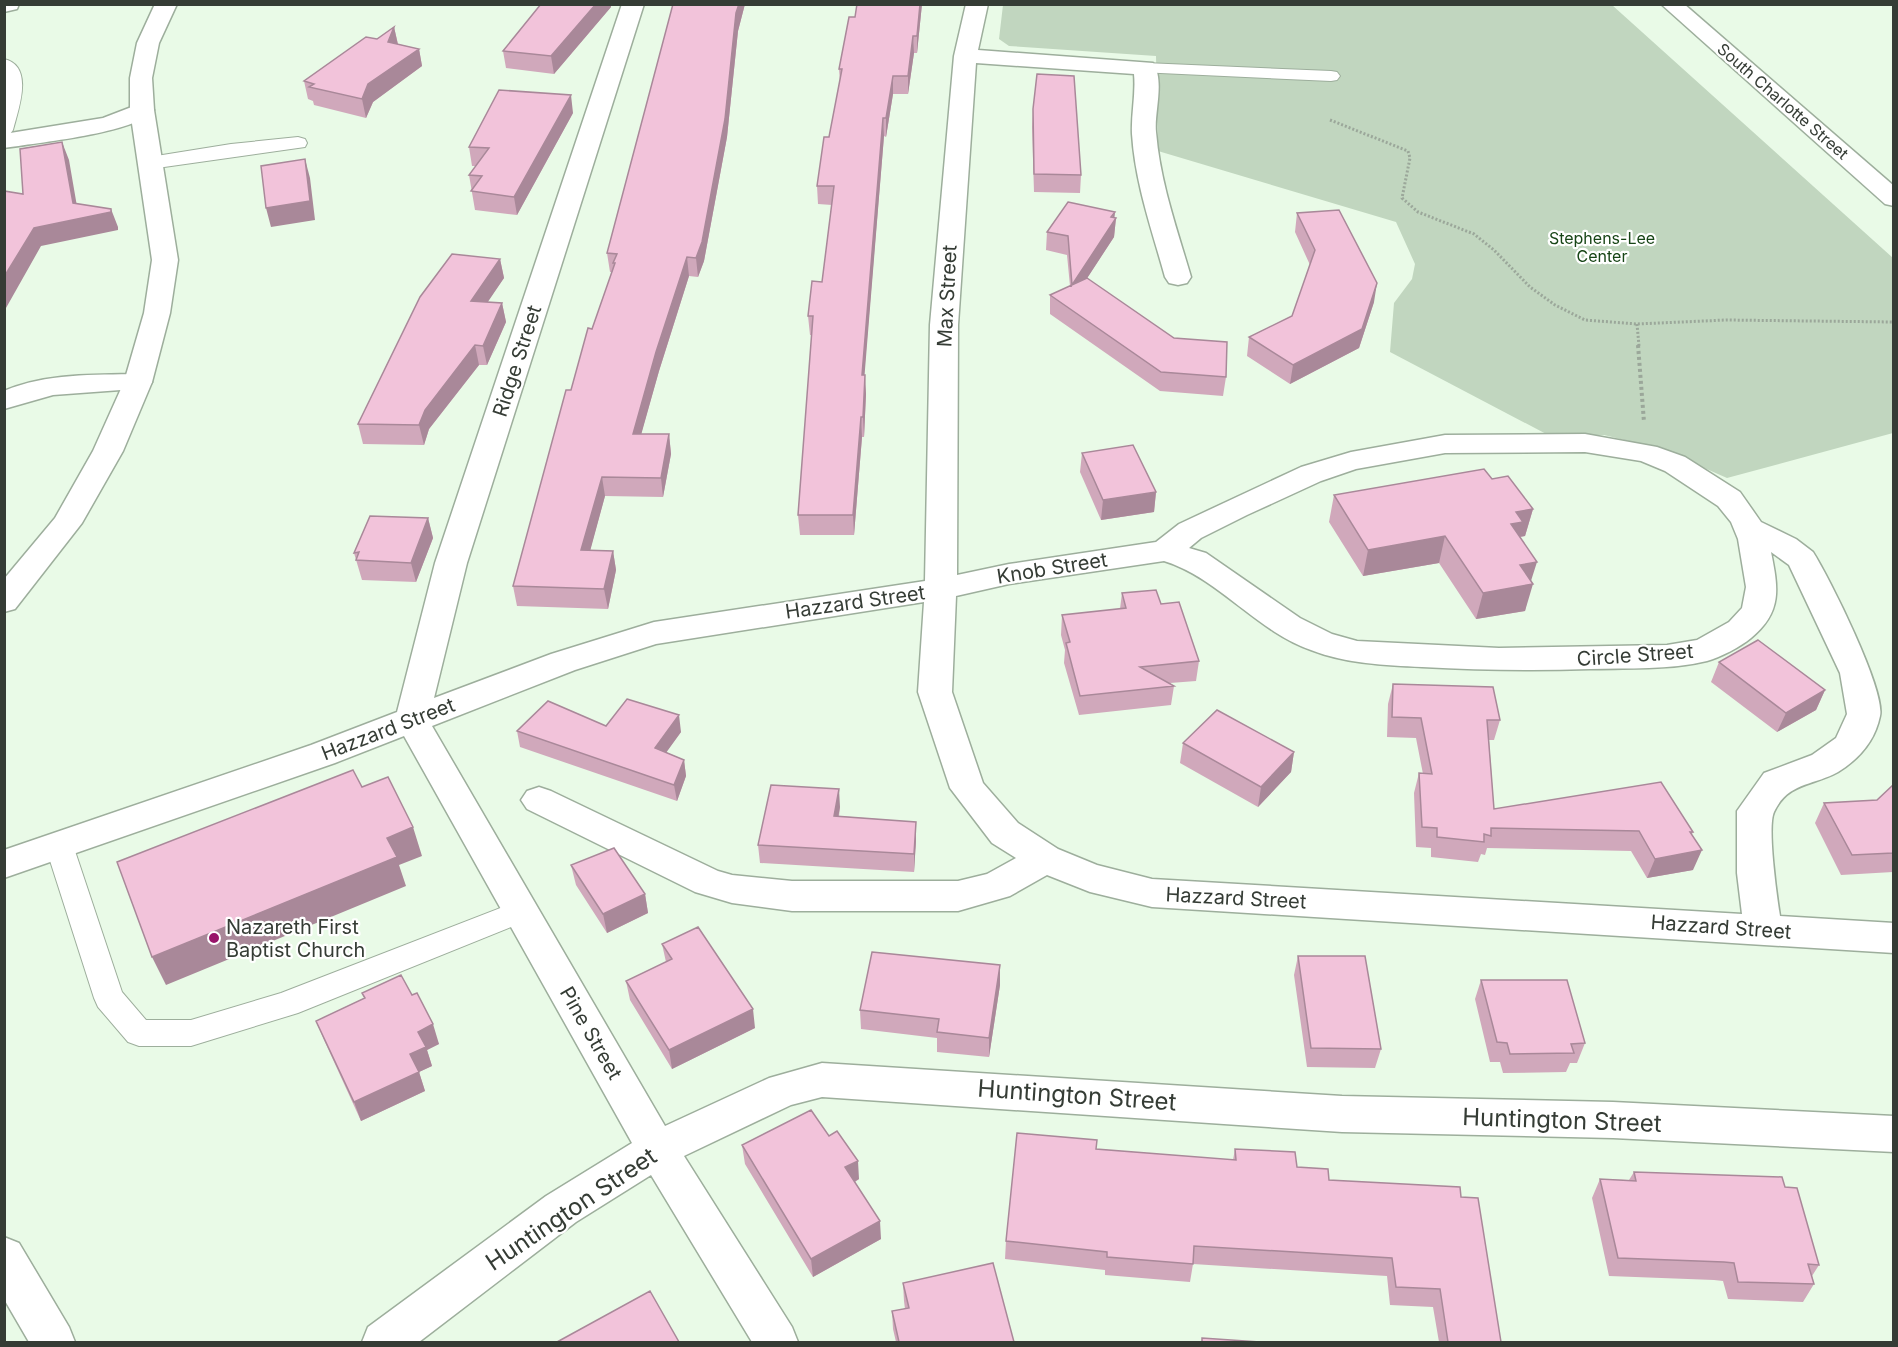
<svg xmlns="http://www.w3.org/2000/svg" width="1898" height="1347" font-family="Inter,sans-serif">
  <rect width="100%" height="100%" fill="#e9fae7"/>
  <!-- green -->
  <path fill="#c1d6bf" d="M1003 5H1612L1893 258V433L1727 478 1661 449 1604 435 1550 436 1390 352 1394 303 1412 279 1415 264 1396 222 1158 151 1156 56 1009 46 999 39Z"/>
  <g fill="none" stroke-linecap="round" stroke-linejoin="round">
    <defs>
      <path id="service" d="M4 59C35 66 18 110 13 130L10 134 4 135Z
        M1145 63 1331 71 1337 72 1340 76 1337 80 1331 81 1139 72 1136 68 1139 64Z
        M298 137 305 139 307 143 305 147 150 169 143 167 141 163 143 159 150 157 231 144Z
        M59 834 69 837 73 845 122 992 146 1020H191L281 993 521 900 531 903 535 911 531 919 298 1013 191 1046H139L128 1042 98 1007 94 998 45 845 49 837Z"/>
      <path id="minor" d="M4 4H19L17 9 4 12Z
        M622 4H644L467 563 434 698 551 654 654 622 925 581 930 325 954 56 966 4H988L978 50 1153 63C1165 81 1154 112 1156 132 1160 182 1177 229 1191 277L1187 283 1178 285 1169 283 1165 277C1152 230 1135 183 1132 134 1131 114 1136 94 1134 74L976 63 958 325 957 575 1009 564 1156 542 1179 524 1301 467 1351 452 1445 435 1585 434 1657 447 1685 457 1740 492 1761 522 1796 539 1813 552C1829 577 1886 691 1880 716 1875 741 1859 759 1838 772 1813 786 1788 782 1774 812 1767 827 1777 897 1780 916L1894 923V953L1152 907 1090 892 1047 875 1010 896 958 911H792L732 903 695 892 527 809 521 800 527 791 539 787 551 791 718 871 732 875 792 881H958L987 874 1016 858 992 843 950 788 918 692 924 602 656 644 575 670 432 726 665 1126 769 1078 822 1063 1342 1096 1613 1102 1894 1116V1152L1613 1138 1342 1132 822 1097 791 1105 684 1156 792 1327 798 1342H752L651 1175 576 1222 419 1342H362L368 1327 546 1196 632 1143 404 736 335 763 4 878V850L311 745 397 712 435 563ZM1585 452 1641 461 1665 471 1718 506 1731 522 1738 539 1746 587 1742 608 1729 622 1697 640 1667 645 1499 648 1357 641 1332 634 1300 618 1206 553 1189 548 1201 538 1247 515 1321 481 1356 469 1445 453ZM1771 552 1789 565 1840 673 1847 714 1836 738 1812 755 1764 773 1737 811V873L1742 914 1152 879 1097 865 1058 849 1018 823 983 783 952 692 956 596 1009 584 1164 561C1219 578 1256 631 1311 650 1347 664 1384 665 1422 667 1478 670 1534 671 1590 669 1629 668 1669 670 1707 661 1721 657 1740 647 1751 638 1783 612 1778 587 1771 552Z
        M142 103 150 105 154 110C138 133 35 143 4 148V134L103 118Z
        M138 374 148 376 152 382 148 388 53 395 4 409V391C46 373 94 375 138 374Z"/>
      <path id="secondary" d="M155 4H177L159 43 152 78 154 110 178 260 170 313 152 382 123 451 82 523 15 609 4 612V579L55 518 93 451 124 382 144 313 152 260 130 110V78L137 43Z
        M4 1237 19 1243 69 1327 75 1342H29L4 1299Z"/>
      <path id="primary" d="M1661 4H1684L1894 186V206L1885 204Z"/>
    </defs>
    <!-- service casing -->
    <use href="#service" stroke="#9dae9c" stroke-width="2"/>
    <!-- minor casing -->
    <use href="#minor" stroke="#9dae9c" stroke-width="3"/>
    <!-- secondary casing -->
    <use href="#secondary" stroke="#9dae9c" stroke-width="3"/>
    <!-- primary casing -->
    <use href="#primary" stroke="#9dae9c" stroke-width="3"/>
    <!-- path-far1 -->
    <path stroke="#9ba79a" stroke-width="3" stroke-dasharray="2 2" stroke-linecap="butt" d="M1330 120 1408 151 1410 158 1402 198 1418 212 1474 234 1494 250 1530 287 1555 305 1585 320 1637 324 1726 320 1894 322
      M1637 324 1639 346"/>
    <!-- path -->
    <path stroke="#9ba79a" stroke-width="4" stroke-dasharray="3 3" stroke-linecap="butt" d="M1638 345 1644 422"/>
    <!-- service -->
    <use href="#service" fill="#fff" fill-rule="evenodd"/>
    <!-- minor -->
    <use href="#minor" fill="#fff" fill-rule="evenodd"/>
    <!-- secondary -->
    <use href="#secondary" fill="#fff" fill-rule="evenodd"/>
    <!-- primary -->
    <use href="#primary" fill="#fff" fill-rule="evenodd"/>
  </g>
  <!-- wall -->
  <path fill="#d0a8bb" d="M541 4H611V7L554 74 506 68 503 51Z
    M673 4H745L738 31 727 137 704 261 698 277 689 276 659 371 641 434H669L671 454 663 497 605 496 590 550 613 551 616 570 608 609 517 606 513 586 571 390 612 272H610L607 253Z
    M857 4H922L917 53H914L908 94H893L886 137 884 136 864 375 866 394 864 437H862L854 535H800L798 515 812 335H810L808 316 822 282 832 205 818 204 817 186 829 137 840 82 839 69 855 17Z
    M394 27 398 44 419 49 422 66 373 102 366 118 314 105 313 101 308 99 304 81 377 39Z
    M1033 109 1081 175 1080 193 1034 192 1032 127Z
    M573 113 517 215 475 210 469 175 476 166H472L469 147Z
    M1115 212 1114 218H1116L1114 237 1087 278 1226 377 1223 396 1160 391 1050 314V295L1070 286 1067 255 1046 250 1047 232Z
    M1297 213 1374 302 1359 348 1290 384 1247 356 1249 337 1292 316 1310 265 1295 232Z
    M500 259 504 278 487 302 502 303 506 322 487 365H479L429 429 424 445 363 444 358 424Z
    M1082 453 1156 492 1154 512 1101 520 1080 472Z
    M1492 479 1533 509 1525 536 1520 537 1531 582 1525 611 1476 619 1439 563 1363 576 1329 522 1334 495Z
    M428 518 433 538 416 582 362 580 354 553Z
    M1122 593 1161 604 1199 661 1196 681 1170 683 1174 686 1171 705 1079 715 1064 663 1065 650 1061 635 1062 615 1120 609Z
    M1719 662 1825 690 1816 710 1777 732 1711 682Z
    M1393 684 1500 720 1494 740H1489L1494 809 1693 832 1692 834 1693 870 1647 878 1631 851 1487 848 1485 855 1481 854 1478 862 1431 857V848L1416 847 1414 793 1419 773 1423 774 1416 738 1387 737 1388 704Z
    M606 726 681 732 666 752 684 760 686 776 677 801 520 747 517 731Z
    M1183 743 1294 752 1291 772 1258 807 1180 763Z
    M1893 785V872L1841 875 1815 823 1824 803 1877 800Z
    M840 807 839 816 916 822V840L914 872 760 863 758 845Z
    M571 865 645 894 648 913 607 933 576 885Z
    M662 944 755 1028 672 1069 630 1000 626 981 666 962Z
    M1298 956 1381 1049 1375 1068 1307 1067 1294 975Z
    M1000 965V985L989 1057 937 1052V1038L861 1029 860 1010Z
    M1481 980 1585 1043 1577 1063H1570L1566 1072 1503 1073 1500 1062H1490L1475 999Z
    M362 993 412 995 439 1044 427 1050 432 1066 419 1072 425 1091 361 1121 324 1040 316 1021 364 998Z
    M742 1145 859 1179 855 1182 881 1239 813 1277 745 1164Z
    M1096 1149 1233 1160 1235 1149 1297 1167 1329 1180 1461 1197 1501 1342H1439L1433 1307 1390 1305 1387 1276 1193 1264 1190 1282 1105 1275V1270L1005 1259 1006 1241Z
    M1634 1172 1785 1187 1819 1265 1812 1276 1814 1284 1803 1302 1728 1299 1723 1281 1714 1280 1609 1276 1592 1198 1600 1179 1629 1180Z
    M903 1283 1014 1342H896L893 1329 892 1311 905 1309 904 1301Z"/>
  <!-- shaded-wall -->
  <path fill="#a98899" d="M596 4H611V7L554 74 551 56Z
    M739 4H745L738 31 727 137 704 261 698 277 696 258 736 13Z
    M920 4H922L917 53V36Z
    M394 27 398 45 388 42Z
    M913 36 914 53 908 94V76Z
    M419 49 422 66 373 102 366 118 362 99 368 84Z
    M893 76V94L886 137V118Z
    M571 95 573 113 517 215 514 197Z
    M883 118 884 136 863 394 862 375Z
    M62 142 69 160 79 218 111 209 118 227V230L41 246 6 308 4 305V277L34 228 73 203Z
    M305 159 310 178 315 220 271 227 266 208Z
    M1115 212 1114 221 1116 218 1114 237 1071 303 1072 285Z
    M687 257 689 276 659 371 636 453 633 434 656 352Z
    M500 259 504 278 475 321 471 301Z
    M1377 283 1374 302 1359 348 1290 384 1293 365Z
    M502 303 506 322 487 365 483 346Z
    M475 345 479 365 429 429 424 445 419 425 425 410Z
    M865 375 866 394 864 437 863 417Z
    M861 417 862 437 854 535 853 515Z
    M669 434 671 454 663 497 661 478Z
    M602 477 605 496 585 570 581 550Z
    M1156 492 1154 512 1101 520 1103 500Z
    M1533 509 1525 536 1519 537 1511 524 1516 512Z
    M428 518 433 538 416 582 411 563Z
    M1445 536 1439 563 1363 576 1368 550Z
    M613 551 616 570 608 609 604 589Z
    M1537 562 1530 584H1533L1525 611 1476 619 1483 593 1520 565Z
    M1825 690 1816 710 1777 732 1786 713Z
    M679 715 681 732 658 764 655 748Z
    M1294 752 1291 772 1258 807 1261 787Z
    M684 760 686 776 677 801 674 785Z
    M839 789 840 807 835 834 834 816Z
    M916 822V840L914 872V854Z
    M413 827 422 856 399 865 406 886 166 985 152 957 387 838Z
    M1702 850 1693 870 1647 878 1655 859Z
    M645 894 648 913 607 933 603 914Z
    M1000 965V985L989 1057V1038Z
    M753 1009 755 1028 672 1069 669 1050Z
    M433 1024 439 1044 427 1050 432 1066 419 1072 425 1091 361 1121 354 1102 410 1054 418 1032Z
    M858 1161 859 1179 847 1186 845 1167Z
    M880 1221 881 1239 813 1277 811 1259Z"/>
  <!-- building -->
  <path fill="#f2c3da" stroke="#a98899" stroke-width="1.5" d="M541 4H596L551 56 503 51Z
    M673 4H739L736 13 725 119 702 242 696 258 687 257 656 352 633 434H669L661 478 602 477 581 550 613 551 604 589 513 586 566 390H571L588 328 592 329 615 263H613L617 254 607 253Z
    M857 4H920L917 36H913L908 76H893L886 118H883L862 375H865L863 417H861L853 515H798L813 316H808L812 281 822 282 834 186H817L824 137H829L842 69H839L849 17H855Z
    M394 27 388 42 419 49 368 84 362 99 309 87 314 84 304 81 366 37 377 39Z
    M1037 74 1074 76 1081 175 1034 174 1033 109Z
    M499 90 571 95 514 197 471 191 482 176 469 175 489 148 469 147Z
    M62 142 73 203 111 209V212L34 228 4 277V191L23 194 20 149Z
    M305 159 310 201 266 208 261 166Z
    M1068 202 1115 212 1111 217 1116 218 1072 285 1068 236 1047 232Z
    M1339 210 1377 283 1362 329 1293 365 1249 337 1292 316 1315 250 1297 213Z
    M452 254 500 259 471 301 502 303 483 346 475 345 425 410 419 425 358 424 420 297Z
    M1087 278 1174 338 1227 342 1226 377 1161 372 1050 295Z
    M1133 445 1156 492 1103 500 1082 453Z
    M1484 469 1492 479 1508 476 1533 509 1516 512 1523 522 1511 524 1537 562 1520 565 1533 584 1483 593 1445 536 1368 550 1334 495Z
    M370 516 428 518 411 563 356 560 359 552 354 553Z
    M1156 590 1161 604 1179 602 1199 661 1140 667 1174 686 1080 696 1066 643 1070 642 1062 615 1126 608 1122 593Z
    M1758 640 1825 690 1786 713 1719 662Z
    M1393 684 1493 687 1500 720H1487L1494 809 1661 782 1693 832H1690L1702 850 1655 859 1639 831 1491 828V836L1484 834V842L1437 837V828L1422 827 1419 773 1432 774 1421 718 1392 717Z
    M627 699 679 715 655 748 684 760 674 785 517 731 548 701 606 726Z
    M1217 710 1294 752 1261 787 1183 743Z
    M353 770 362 787 388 777 413 827 387 838 397 857 152 957 117 862Z
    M771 785 839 789 834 816 916 822 914 854 758 845Z
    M1893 785V853L1852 855 1824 803 1877 800Z
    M614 848 645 894 603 914 571 865Z
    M698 927 753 1009 669 1050 626 981 672 959 662 944Z
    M872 952 1000 965 989 1038 937 1032 939 1019 860 1010Z
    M1298 956H1365L1381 1049 1311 1048Z
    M401 975 412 995 417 993 433 1024 418 1032 426 1047 410 1054 419 1072 354 1102 316 1021 365 998 362 993Z
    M1481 980H1567L1585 1043 1571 1044 1574 1053 1510 1054 1507 1043 1497 1042Z
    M811 1110 829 1136 837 1131 858 1161 845 1167 880 1221 811 1259 742 1145Z
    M1017 1133 1097 1140 1096 1149 1236 1160 1235 1149 1295 1152 1297 1167 1328 1169 1329 1180 1460 1187 1461 1197 1478 1198 1501 1342H1448L1440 1289 1396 1287 1392 1258 1194 1246 1193 1264 1107 1257V1252L1006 1241Z
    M1634 1172 1782 1177 1785 1187 1797 1188 1819 1265 1808 1264 1814 1284 1738 1282 1734 1263 1724 1262 1618 1258 1600 1179 1636 1181Z
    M993 1263 1014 1342H899L892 1311 909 1308 903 1283Z
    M650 1291 679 1342H557Z
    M1202 1338 1260 1342H1202Z"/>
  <!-- markers -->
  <circle fill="#98146a" stroke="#fff" stroke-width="2" cx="214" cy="938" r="6"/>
  <g text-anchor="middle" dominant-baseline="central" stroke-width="4.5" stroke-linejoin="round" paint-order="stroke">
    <!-- far-street labels -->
    <g font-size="16" fill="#353c35" stroke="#fff">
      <text transform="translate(1783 101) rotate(41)">South Charlotte Street</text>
    </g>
    <!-- far-park labels -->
    <g font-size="16" fill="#174516" stroke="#fff">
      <text x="1602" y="238">Stephens-Lee<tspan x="1602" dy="18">Center</tspan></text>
    </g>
    <!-- street labels -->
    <g font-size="20" fill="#353c35" stroke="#fff">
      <text transform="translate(947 296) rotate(-87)">Max Street</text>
      <text transform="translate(517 361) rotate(-72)">Ridge Street</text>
      <text transform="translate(1052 568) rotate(-9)">Knob Street</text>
      <text transform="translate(855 602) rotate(-8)">Hazzard Street</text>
      <text transform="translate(1635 655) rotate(-4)">Circle Street</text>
      <text transform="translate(388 729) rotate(-21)">Hazzard Street</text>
      <text transform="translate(1236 898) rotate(3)">Hazzard Street</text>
      <text transform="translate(1721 927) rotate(4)">Hazzard Street</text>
      <text transform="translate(591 1033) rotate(60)">Pine Street</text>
    </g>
    <!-- poi labels -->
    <g font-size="20" fill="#353c35" stroke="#fff" text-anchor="start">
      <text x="226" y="927">Nazareth First<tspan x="226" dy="23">Baptist Church</tspan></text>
    </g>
    <!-- near-street labels -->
    <g font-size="24" fill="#353c35" stroke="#fff">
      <text transform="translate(1077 1095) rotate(4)">Huntington Street</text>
      <text transform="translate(1562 1120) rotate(2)">Huntington Street</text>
      <text transform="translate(571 1209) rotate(-34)">Huntington Street</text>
    </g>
  </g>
  <!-- border -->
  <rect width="1898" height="1347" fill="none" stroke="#353c35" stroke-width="12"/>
</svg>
